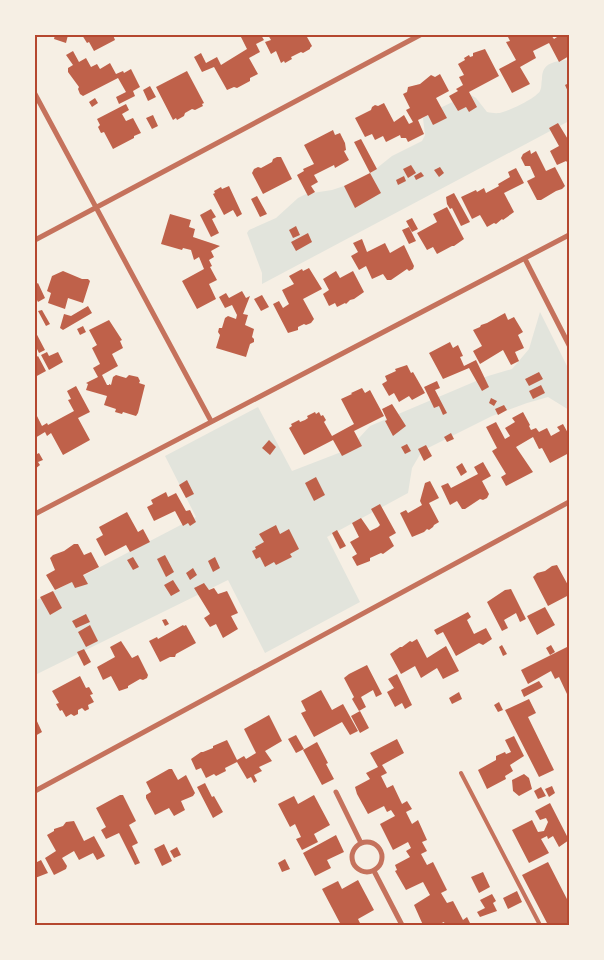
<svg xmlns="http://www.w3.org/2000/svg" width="604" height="960" font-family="'Titillium Web',sans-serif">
  <rect width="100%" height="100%" fill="#f6efe4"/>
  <!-- green -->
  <path fill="#e2e4dc" d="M566 60 569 61V121L262 284V273L247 233 249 230 276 218 298 198 306 194 332 190 362 180 392 156 422 141 425 135 423 118 436 110 469 94 476 98 487 112C492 113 498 114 503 112 511 110 536 98 540 91 542 87 541 83 542 79 542 63 553 62 566 60Z
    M540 312 569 370V410L548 397 527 403 492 416 422 451 412 468 408 493 327 537 360 602 265 653 228 580 35 675V601L196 517 165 456 258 407 292 471 349 449 370 426 488 376 512 369 529 349Z"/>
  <!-- building -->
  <path fill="#bf614a" d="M55 35H68L66 43 54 39Z
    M82 35H113L115 40 94 51 89 42 87 43Z
    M240 35H261L264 40 256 44 260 52 249 58 258 74 250 78V81L237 88 234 87 227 90 214 67 202 72 194 57 201 53 206 63 217 57 221 65 247 49Z
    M268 35H311L307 37 312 46 310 48V49L303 53 301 52 291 57 292 59 285 63 284 61 281 63 276 51 271 54 265 42 271 40Z
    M510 35H551L554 39 557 37 556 35H569V56L559 62 549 43 533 51 536 58 520 67 530 84 512 93 499 69 516 60 506 42 510 41 508 37Z
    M485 49 499 76 469 92 477 107 469 112 466 107 458 111 449 96 458 91 456 89 463 85 459 77 464 75 458 64 465 60 464 58 469 55 470 57 473 56V53Z
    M73 51 79 62 86 58 91 67 97 64 100 69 110 63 116 74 123 71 124 73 131 69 140 87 133 91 135 96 119 104 116 97 126 92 118 78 83 96 80 94 78 89 79 87 68 72V68L73 65 66 55Z
    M187 71 204 103 202 104 203 106 195 110 192 109 185 113 184 116 177 120 176 118 173 120 156 87Z
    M440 74 449 91 436 98 447 118 433 125 428 115 418 120 424 134 408 142 406 138H401L400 135 386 142 383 136 375 140 372 134 365 137 355 118 371 110 372 107 375 105 378 106 384 103 394 122 404 115 409 124 413 122 406 110 410 108 403 94 407 92 408 87 420 84 431 75 435 77Z
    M569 83V94L565 85Z
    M150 86 156 97 148 101 143 90Z
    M95 98 98 103 92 107 89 102Z
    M126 104 129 110 122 114 126 121 133 118 141 133 134 136V138L113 149 104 132 101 133 98 127 100 125 97 119Z
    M153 115 158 126 152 129 146 118Z
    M558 123 569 141V161L567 162 566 161 557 165 550 151 559 146 549 128Z
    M333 130 335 135 340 133 345 143 346 150 344 151 349 160 335 168 334 165 314 175 318 182 311 186 315 192 308 196 297 175 304 171 303 169 314 164 304 145Z
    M361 139 377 169 370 173 354 142Z
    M530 150 531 154 536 151 546 171 555 167 565 186 562 189 556 191 541 200H537L527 181 535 177 530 166H525L521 158 523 154Z
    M277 157H281L292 179 263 194 252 173 254 169 258 167 261 168 272 162 273 159Z
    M411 165 416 173 408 178 403 169Z
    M440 167 444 173 439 177 434 170Z
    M516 168 524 183 504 193 514 212 503 220 502 219 496 224 494 223 487 227 480 215 472 219 461 197 476 190 477 192 484 188 486 193 499 186 498 184 510 177 508 172Z
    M421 172 424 176 416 180 414 176Z
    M370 173 381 193 355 208 344 186Z
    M404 176 406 181 398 185 396 180Z
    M229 186 242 214 237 217 233 210 224 215 213 194 215 193 214 191 221 187 222 189Z
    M454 193 470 222 461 226 452 208 450 209 447 204 446 197Z
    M257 196 267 214 260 217 251 199Z
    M447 207 464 239 454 246H452L437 254 433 247 427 250 417 233 437 222 433 214Z
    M211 209 216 217 212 219 219 233 211 237 200 215Z
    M170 214 191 220 189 227 195 229 193 237 220 246 211 251 214 257 209 260 212 266 210 267 217 280 209 284 216 299 197 309 182 281 204 269 199 257 194 260 191 250 183 248 182 250 161 244Z
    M412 218 418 229 412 232 406 221Z
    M296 226 300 235 293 238 289 230Z
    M409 227 416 241 409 244 402 230Z
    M308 233 312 242 296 251 291 242Z
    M362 239 367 252 385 243 390 253 404 245 414 266 413 269 409 271 407 269 391 280H387L383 274 372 279 366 266 359 270 351 256 358 252 353 243Z
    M309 268 322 289 303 299 314 319 311 323 306 325 304 324 298 327V330L288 333 273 304 279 301 283 308 289 304 282 290 294 284 289 276 302 269 303 271Z
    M63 271 82 279H88L90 281 83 303 68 298 65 309 48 303 51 293 47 291 52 276Z
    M336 271 340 278 353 271 364 292 354 299 350 300 346 304 345 303 337 307 335 303 329 306 323 294 329 290 323 279Z
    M38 283 45 298 38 302 35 296V285Z
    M242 291 246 298 250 296 243 314 248 315 245 325 254 329 252 337 254 339V342L250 344 246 357 216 348 220 335 218 332 219 328H222L225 318 228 316 236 319 237 315 232 305 225 308 219 297 226 293 229 298Z
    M262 295 269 307 261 311 254 299Z
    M88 306 92 313 63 330 60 328 64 314 71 316Z
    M42 310 50 324 46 326 38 311Z
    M505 313 508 320 514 317 523 332 518 335 524 348 515 352 519 361 511 365 503 350 480 364 473 351 482 346 473 330 480 327 481 325 487 323Z
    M109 320 122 340 120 341 123 348 112 354 118 366 102 375 107 385H109V384L111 385 113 377 116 375 126 378 129 375 138 377 140 381 139 383 145 385 138 413 136 416 123 412 122 414 115 412 116 409 104 405 107 396 86 390 88 384 86 383 98 377 93 368 100 364 92 348 97 345 89 330Z
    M83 326 86 332 80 335 77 329Z
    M35 331 45 350 39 353 35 345Z
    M450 342 453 348 458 345 463 356 460 357 464 366 476 360 489 387 482 391 469 368 443 379 429 353Z
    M47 352 49 356 58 352 63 362 49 370 41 355Z
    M38 356 46 371 35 377V358Z
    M407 365 411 373 413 372 425 393 412 400 409 396 399 402 394 393 389 396 382 384 387 381 385 376 396 371 395 369Z
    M539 372 543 379 529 386 525 379Z
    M437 381 440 388 435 390 447 413 443 415 439 406 434 408 424 387Z
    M541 385 545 393 533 399 529 391Z
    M76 386 90 412 78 418 90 440 63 455 51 433 47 436 45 432 35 438V412L42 426 47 423 48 425 74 411 68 400 71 399 67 391Z
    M362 388 365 393 370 390 384 416 354 431 362 446 342 456 333 440 304 455 289 428 292 426 291 424 299 420 300 422 305 420 308 418 307 416 315 412 316 414 319 412 321 416 323 415 326 420 324 422 332 436 354 424 341 399 352 394 351 393Z
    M491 398 497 401 494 406 489 403Z
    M392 404 406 426 393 436 385 421 387 420 382 409Z
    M504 405 507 410 498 415 495 409Z
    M523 412 530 425 529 426 531 430 536 428 539 432 547 428 551 436 560 431 557 427 563 424 569 435V453L550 463 542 448 539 449 533 437 516 447 533 472 506 486 501 477 506 474 492 451 497 448 486 427 496 422 505 439 510 436 505 428 515 422 512 418Z
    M451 433 454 439 447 442 444 437Z
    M269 440 276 447 270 455 262 448Z
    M407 444 411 451 405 454 401 447Z
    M426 445 432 456 424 461 418 449Z
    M39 453 43 460 38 462 40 465 35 469V455Z
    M483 462 491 476 482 481 489 494 487 498 483 500 480 499 465 509H462L457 501 450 505 441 486 448 483 451 488 478 474 474 467Z
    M462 463 467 472 461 476 456 467Z
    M316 477 325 495 314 501 305 483Z
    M187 480 194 494 186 498 179 485Z
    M430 481 439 498 429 503 439 522 434 525 433 527 429 530 427 529 424 532 412 537 400 513 406 510 408 513 422 505 420 501 425 483Z
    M166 492 168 497 176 493 186 511 190 510 196 522 190 526 188 523 183 526 175 511 154 521 147 507 153 504 151 500Z
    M380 504 396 533 389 537 394 546 383 554 381 553 370 558V561L357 566 352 557 357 554 350 542 359 537 352 523 361 518 370 531 378 527 380 525 371 509Z
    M127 512 138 532 143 529 150 542 130 552 126 545 105 556 96 539 103 535 99 527Z
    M276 525 280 534 289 529 299 549 290 554 292 557 276 565 274 562 265 567 260 557 256 559 252 551 256 549 255 547 264 542 259 534Z
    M337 530 346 546 340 549 332 533Z
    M74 544H78L84 555 91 552 99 567 83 575 88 584 75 588 72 582 55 590 46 575 55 570 50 558 53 555 64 551Z
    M165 555 174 572 166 577 157 559Z
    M133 557 139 567 133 570 127 560Z
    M215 557 220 568 213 572 208 561Z
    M557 565 569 587V595L548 606 533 577 537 573 545 571 552 566Z
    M193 568 197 575 190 580 186 573Z
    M173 580 180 591 171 596 164 585Z
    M204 583 209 590 214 588 218 594 227 591 238 613 231 616 238 629 223 638 216 624 210 627 204 618 210 614 194 588Z
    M511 589 526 619 520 622 516 613 504 620 508 628 502 631 487 602 505 590Z
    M53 591 62 608 50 615 40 597Z
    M545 607 555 625 537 635 527 616Z
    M468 612 471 617 467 620 474 634 486 628 492 639 483 645 479 643 456 656 443 632 437 635 434 630Z
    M86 614 90 622 76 628 72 621Z
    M166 619 169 624 165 626 162 620Z
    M90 625 98 641 86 647 78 632Z
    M183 625 184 626 186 625 196 643 176 654 175 657H170L160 662 149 641 157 637 158 639Z
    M417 639 427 658 446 646 459 671 443 679 437 668 421 678 415 666 401 674 390 654 400 647H402L410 641 412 642Z
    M121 641 132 658 138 655 148 675 147 678 143 680 140 679 128 686V688L119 691 111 676 103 680 97 667 115 657 110 647Z
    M502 645 507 654 503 656 499 647Z
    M551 645 555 652 550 655 546 648Z
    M569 646V693L567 694 559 677 555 679 551 671 528 684 521 670Z
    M84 649 91 662 84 666 77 652Z
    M367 665 382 694 376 697 373 690 361 697 366 707 359 711 352 699 354 697 344 678 349 674Z
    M397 674 412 705 405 709 402 703 395 707 387 692 394 688 388 679Z
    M80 676 86 688 89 687 93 694 90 695 94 702 88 705 89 709 85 711 82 708 78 710V714L74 716 71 714 66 717 62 710 60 711 56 704 59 703 52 691Z
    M539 681 543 687 524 697 521 690Z
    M321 690 332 710 343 704 358 731 350 735 342 722 314 737 301 713 306 711 301 701Z
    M459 692 462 699 452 704 449 698Z
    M529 699 536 713 528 717 554 770 539 777 505 710Z
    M499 702 503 710 498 712 494 705Z
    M360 711 369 728 360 733 351 716Z
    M269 715 282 741 265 751 272 761 259 767 262 771 254 775 257 781 254 783 251 777 247 779 237 762 225 768 226 771 216 776 214 774 206 778 201 768 196 770 191 759 201 752H203L213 748V746L227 740 237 760 244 756 246 759 256 753 244 729Z
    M35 717 42 732 35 736Z
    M296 735 304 749 296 753 288 739Z
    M514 736 524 756 510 765 513 771 505 776 506 779 487 789 478 770 496 760V756L505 752 506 754 511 752 505 740Z
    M397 739 404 753 382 765 387 773 381 776 387 788 393 785 402 804 407 801 412 809 406 812 412 824 418 820 427 840 422 842 427 851 421 854 427 865 433 862 447 890 441 893 447 903 453 901 463 920 467 917 471 925H445L444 922 437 925H423L414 905 430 895 423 882 406 890 395 871 397 870 395 865 410 857 406 851 411 848 408 842 393 850 380 824 395 816 391 810 387 812 384 806 368 814 357 794 355 787 370 779 366 773 378 767 370 753Z
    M317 742 328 763 326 764 334 779 322 785 303 750Z
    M169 769H172L178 780 186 775 195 793 193 796 181 801 185 810 174 816 169 808 155 815 146 798V795L151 792 146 782Z
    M524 774 529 778 532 789 519 796 513 791 512 780Z
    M205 783 212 797 214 796 223 812 213 818 197 787Z
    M552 786 555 793 549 797 545 789Z
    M541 787 546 796 538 799 534 791Z
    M120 795H123L136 821 129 825 138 843 132 846 140 863 135 865 119 833 106 839 101 830 106 827 96 808Z
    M314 795 330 825 314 834 318 842 302 850 296 839 301 837 295 824 290 827 278 804 294 796 298 804Z
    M550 803 569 840 559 847 553 836 548 839 547 836 541 839 549 853 529 863 512 830 532 820 538 832 544 831 548 822 546 818 540 820 535 811Z
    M74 821 84 841 94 836 105 856 97 860 93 853 79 860 74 851 62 858 67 866 66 869 54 875 45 858 56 851 47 835 54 831V829L63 826 66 822Z
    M336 835 344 852 327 860 331 868 315 876 303 853Z
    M164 844 172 861 162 866 154 849Z
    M177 847 181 855 174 858 170 851Z
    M285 859 290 869 282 872 278 863Z
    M41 860 48 873 35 878V863Z
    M548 862 569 903V923L566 925H548L522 875Z
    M483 872 490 887 479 893 471 877Z
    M358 880 374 910 358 919 361 925H341L322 889 338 881 342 889Z
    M517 891 522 902 508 909 503 898Z
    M492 894 496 901 493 903 497 911 480 917 477 912 485 908 480 900Z"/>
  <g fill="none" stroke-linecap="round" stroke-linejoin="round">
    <!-- service -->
    <path stroke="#c5725c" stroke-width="4" d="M461 773 540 925"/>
    <!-- minor -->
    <path stroke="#c5725c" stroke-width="5" d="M35 94 211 421
      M35 240 420 35
      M525 259 569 345
      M35 514 569 235
      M35 791 569 502
      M336 792 361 843
      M352 857a15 15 0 1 1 30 0a15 15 0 1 1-30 0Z
      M374 871 402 925"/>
  </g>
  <!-- border -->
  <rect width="604" height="960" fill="none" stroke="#f6efe4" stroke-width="72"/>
  <rect x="36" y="36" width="532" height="888" fill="none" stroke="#b5482f" stroke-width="2"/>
</svg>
